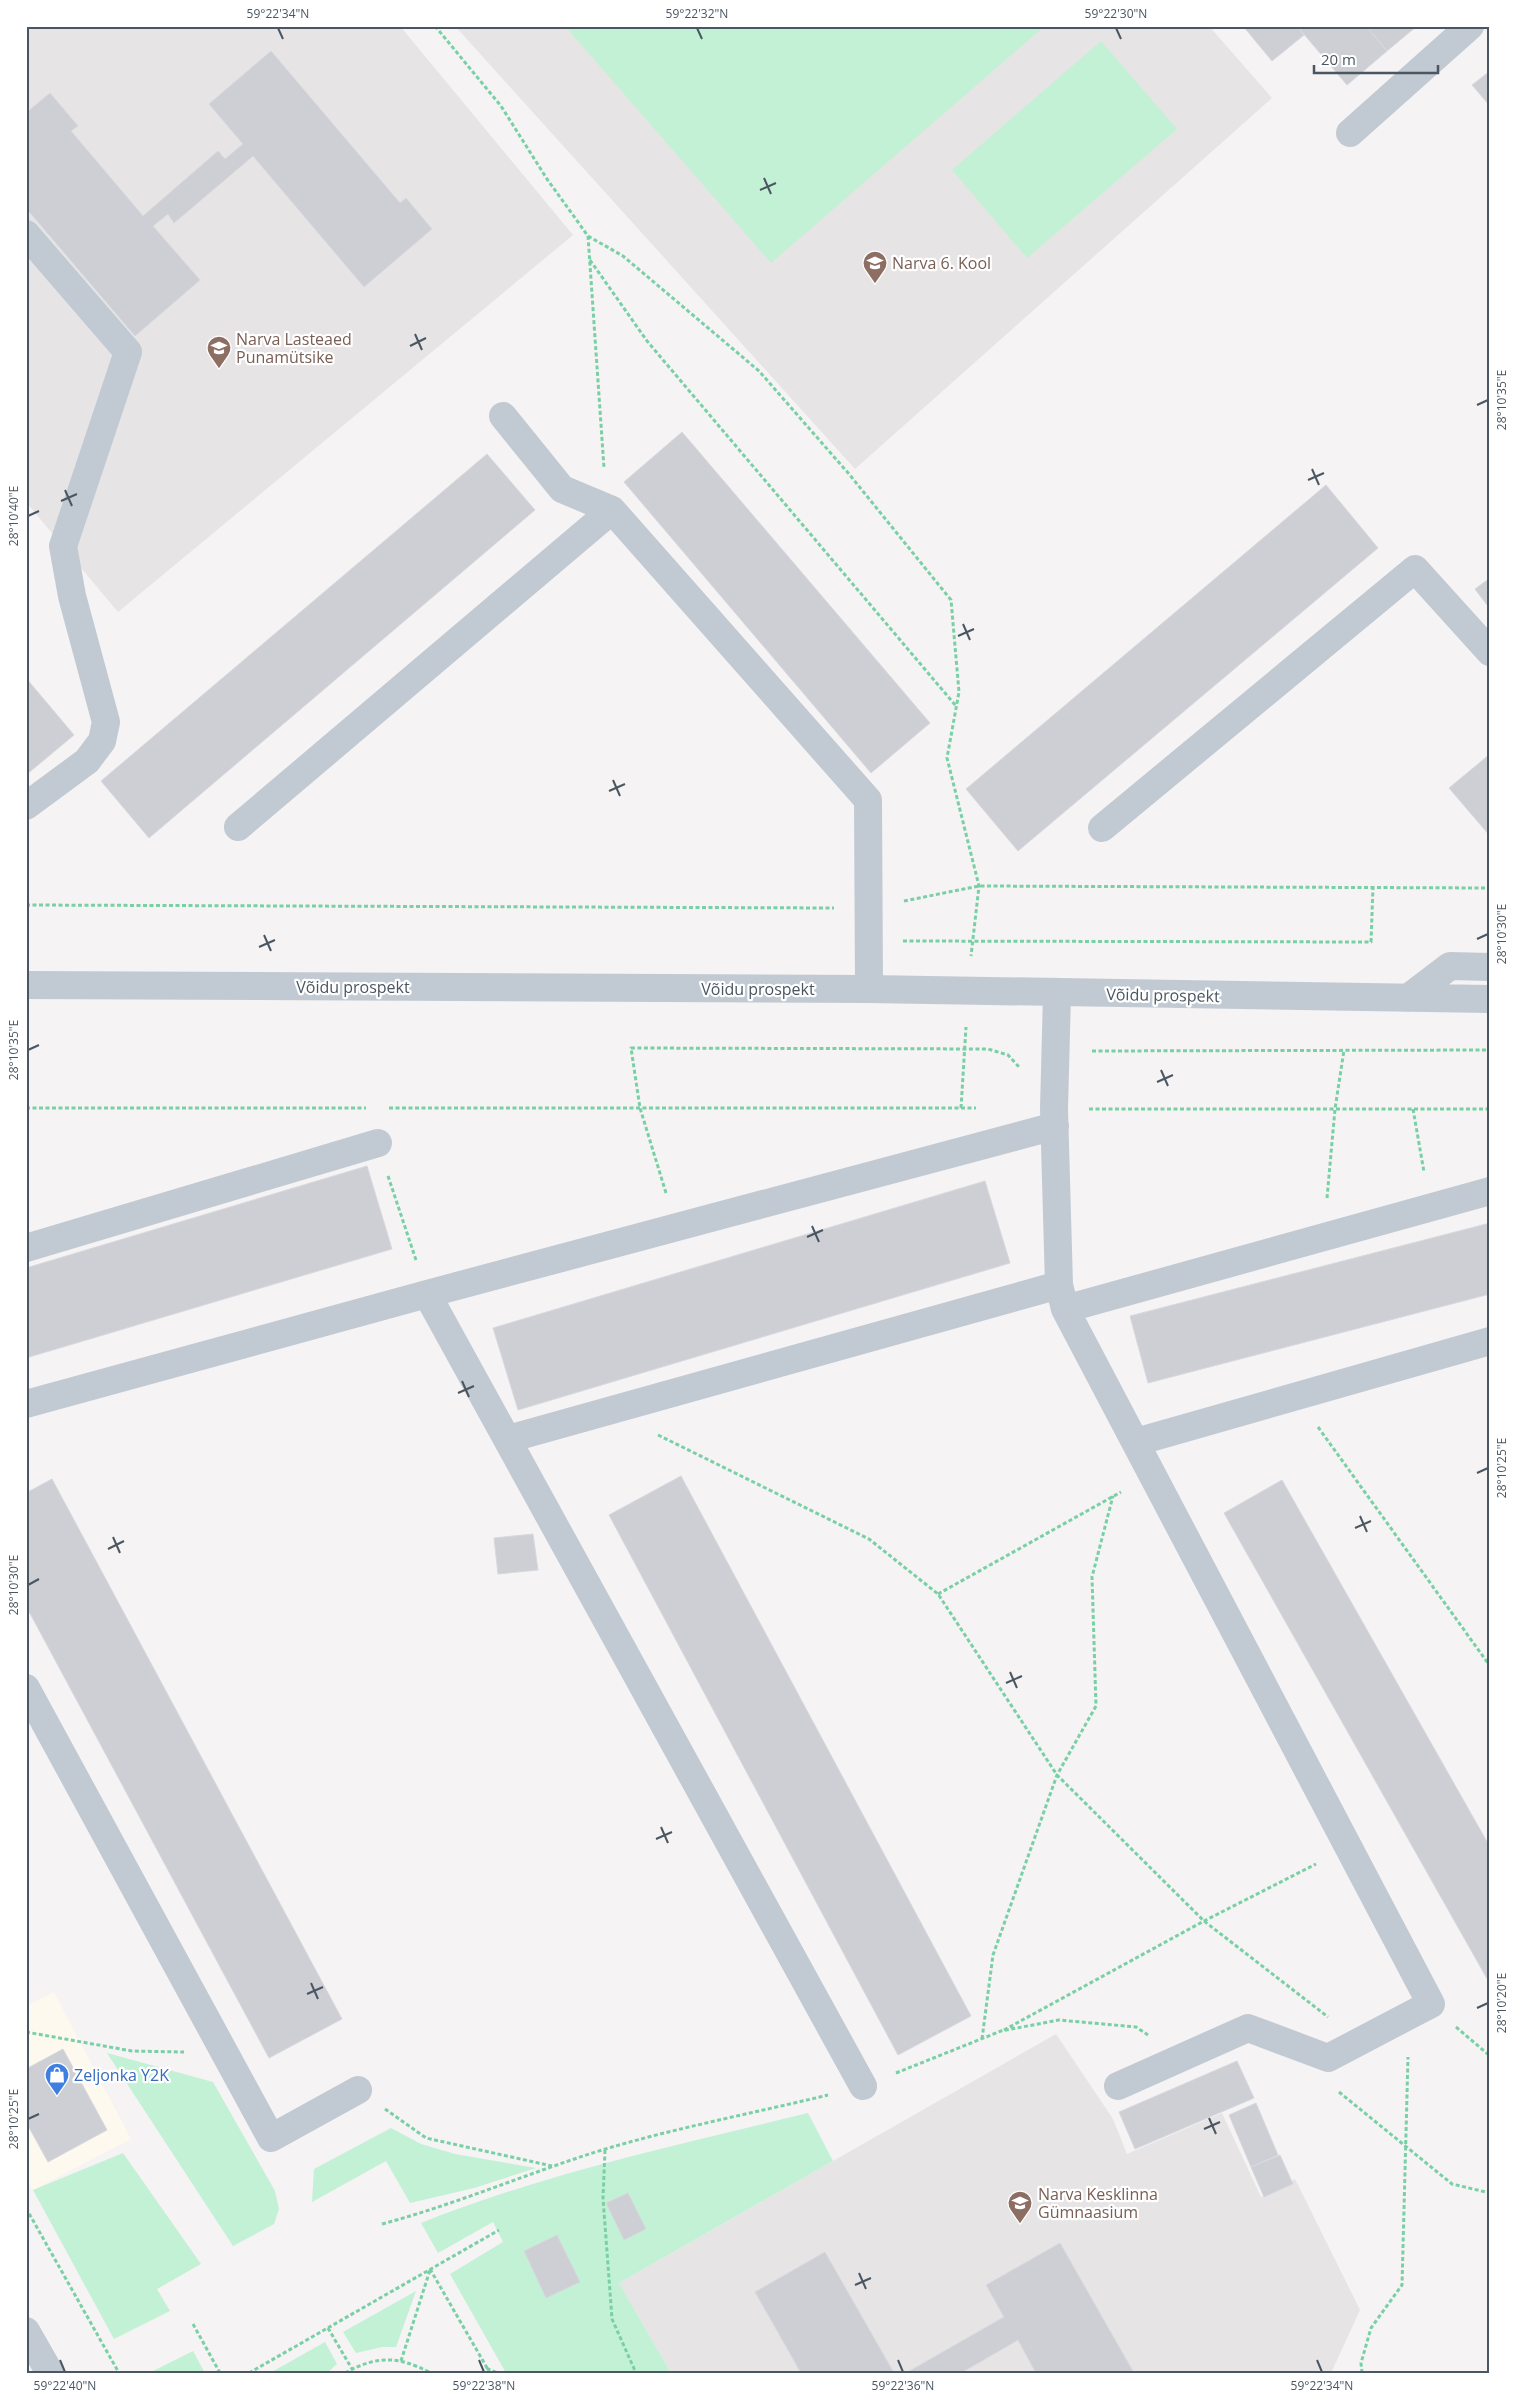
<svg xmlns="http://www.w3.org/2000/svg" width="1516" height="2399" font-family="'Open Sans',sans-serif">
  <rect width="100%" height="100%" fill="#f5f3f3"/>
  <!-- commercial -->
  <path fill="#fdf9ef" d="M54 1992 131 2139 33 2190 26 2177V2006Z"/>
  <!-- education -->
  <path fill="#e6e4e5" d="M32 26H400L573 235 118 612 26 502V30Z
    M455 26H1209L1272 98 855 469Z
    M1056 2034 1113 2119 1127 2154 1222 2113 1261 2197 1295 2179 1360 2310 1331 2373H671L619 2283Z"/>
  <!-- green -->
  <path fill="#c3f1d5" d="M565 26H1045L771 263Z
    M1101 41 1177 129 1027 258 952 170Z
    M107 2053 213 2082 275 2191 279 2209 274 2224 233 2246Z
    M808 2113 833 2161 619 2283 671 2373H506L450 2274 503 2242 493 2222 438 2253 421 2223C546 2173 678 2145 808 2113Z
    M391 2128 421 2144 455 2154 536 2168 474 2188 410 2203 386 2161 312 2202 314 2169Z
    M123 2153 201 2264 157 2289 170 2311 114 2339 33 2190Z
    M416 2291 396 2347H382L356 2353 343 2332Z
    M325 2342 337 2364 327 2373H270Z
    M193 2351 205 2373H149Z"/>
  <!-- building -->
  <path fill="#cdcfd5" stroke="#d7d9de" d="M1243 26H1297L1304 35 1272 61Z
    M1297 26H1366L1387 51 1347 85Z
    M1366 26H1417L1387 51Z
    M271 51 400 203 406 198 432 229 364 287 253 156 174 223 168 214 153 226 200 280 135 336 26 208V113L50 93 78 126 71 131 143 216 218 151 225 159 243 144 209 104Z
    M1490 71V106L1472 85Z
    M682 432 930 723 871 773 624 482Z
    M487 454 535 510 149 838 101 781Z
    M1326 485 1378 548 1018 851 966 789Z
    M1490 578V609L1475 589Z
    M26 678 74 735 26 775Z
    M1490 754V836L1449 788Z
    M367 1166 392 1249 26 1358V1268Z
    M985 1181 1010 1263 518 1410 493 1328Z
    M1490 1223V1294L1148 1383 1130 1316Z
    M681 1476 971 2016 898 2055 609 1515Z
    M52 1479 342 2019 269 2058 26 1606V1493Z
    M1282 1480 1490 1847V1984L1224 1513Z
    M533 1534 538 1570 498 1574 494 1538Z
    M63 2049 107 2130 48 2162 26 2122V2069Z
    M1237 2061 1254 2098 1135 2149 1119 2112Z
    M1256 2103 1278 2155 1251 2167 1229 2115Z
    M1280 2155 1293 2184 1264 2197 1251 2167Z
    M628 2193 646 2229 624 2240 606 2203Z
    M557 2235 580 2282 546 2298 524 2251Z
    M1060 2243 1134 2373H1036L1018 2340 961 2373H906L1004 2317 986 2285Z
    M825 2252 894 2373H801L755 2292Z"/>
  <g fill="none" stroke-linecap="round" stroke-linejoin="round">
    <!-- path -->
    <path stroke="#7ad0a6" stroke-width="3" stroke-dasharray="4 2.5" stroke-linecap="butt" d="M435 26 501 106 547 179 588 236 604 468
      M588 236 623 256 759 371 849 474 951 600 959 692 947 758 979 886 971 956
      M590 260 647 341 956 706
      M904 901 979 886 1490 888
      M26 905 834 908
      M903 941 1371 942 1373 887
      M1092 1051 1490 1050
      M26 1108H366
      M389 1108H976
      M961 1108 966 1027
      M1089 1109H1490
      M1413 1109 1424 1172
      M388 1176 416 1260
      M666 1193 640 1108 631 1048 988 1049 1008 1055 1019 1067
      M1327 1198 1335 1109 1344 1050
      M1318 1427 1490 1666
      M658 1435 869 1539 938 1594 1057 1775 1204 1921 1328 2017
      M938 1594 1121 1492
      M1456 2027 1490 2056
      M1004 2030 1204 1921 1316 1864
      M26 2032 132 2051 184 2052
      M982 2039 993 1955 1057 1775 1096 1706 1092 1577 1113 1496
      M896 2073 1001 2031 1059 2020 1136 2027 1148 2035
      M1339 2092 1452 2184 1490 2193
      M385 2109 426 2138 552 2166
      M605 2150 603 2198 612 2319 636 2373
      M26 2208 119 2373
      M382 2224C457 2204 528 2173 602 2150 675 2128 754 2113 828 2095
      M430 2269 490 2373
      M193 2324 220 2373
      M328 2328 352 2369
      M401 2361 430 2270
      M249 2373 499 2230
      M345 2373C378 2355 398 2356 431 2373
      M481 2373 488 2369 498 2373
      M1362 2373 1361 2363 1371 2328 1402 2285 1408 2057"/>
    <!-- minor -->
    <path stroke="#c1cad2" stroke-width="28" d="M1350 133 1470 26
      M26 234 128 352 63 546 72 596 106 722 102 741 87 761 26 806
      M503 416 562 489 612 510 868 800 869 989
      M238 827 612 510
      M1102 828 1415 569 1490 652
      M26 985 869 989 1490 999
      M1057 994 1054 1109 1059 1285 1065 1309 1431 2004 1328 2058 1248 2028 1118 2086
      M1408 998 1450 966 1490 967
      M26 1248 378 1143
      M427 1294 1055 1126
      M1065 1309 1490 1191
      M26 1404 427 1294 863 2086
      M508 1439 1059 1285
      M1136 1442 1490 1341
      M26 1688 271 2138 358 2090
      M26 2331 50 2373"/>
  </g>
  <!-- ticks -->
  <path fill="none" stroke="#4a5661" stroke-width="2" d="M278 28 283 39M697 28 702 39M1116 28 1121 39M764 178 771 194M760 190 776 183M415 334 422 350M410 346 426 338M1477 405 1488 400M1312 469 1319 485M1308 480 1324 473M65 490 72 506M61 501 77 494M28 516 39 511M963 624 970 640M958 636 974 629M613 780 620 796M609 791 625 784M264 935 271 951M1477 939 1488 934M259 947 275 940M28 1050 39 1045M1161 1070 1168 1086M1157 1082 1173 1075M812 1226 819 1242M807 1237 823 1230M462 1381 469 1397M458 1393 474 1386M1477 1473 1488 1468M1360 1516 1367 1532M1355 1528 1371 1521M113 1537 120 1553M108 1549 124 1541M28 1585 39 1579M1010 1672 1017 1688M1006 1683 1022 1676M661 1827 668 1843M656 1839 672 1832M311 1983 318 1999M307 1994 323 1987M1477 2008 1488 2003M1209 2118 1216 2134M28 2119 39 2114M1204 2129 1220 2122M859 2273 866 2289M855 2285 871 2278M60 2360 65 2372M479 2360 484 2372M898 2360 903 2372M1317 2360 1322 2372"/>
  <!-- icons -->
  <defs>
    <symbol id="school-pin" viewBox="-11 -11 22 30"><path d="M0 17L-7.5 6A9.5 9.5 0 1 1 7.5 6Z" fill="#8d6e63" stroke="#fff"/><path d="M0-5L7-2L0 1L-7-2ZM-4 1L0 2.5L4 1V4Q0 6-4 4Z" fill="#fff"/></symbol>
    <symbol id="shop-pin" viewBox="-11 -11 22 30"><path d="M0 17L-7.5 6A9.5 9.5 0 1 1 7.5 6Z" fill="#3f7fe0" stroke="#fff"/><path d="M-5-2.5h2.3a2.7 3.5 0 0 1 5.4 0H5L5.5 6h-11ZM-1.5-2.5h3a1.5 2.3 0 0 0-3 0Z" fill="#fff"/></symbol>
  </defs>
  <g fill-rule="evenodd">
    <use href="#school-pin" x="861" y="249" width="28" height="38"/>
    <use href="#school-pin" x="205" y="334" width="28" height="38"/>
    <use href="#shop-pin" x="43" y="2061" width="28" height="38"/>
    <use href="#school-pin" x="1006" y="2189" width="28" height="38"/>
  </g>
  <g text-anchor="middle" dominant-baseline="central" stroke-width="4.5" stroke-linejoin="round" paint-order="stroke">
    <!-- education labels -->
    <g font-size="16" fill="#785e54" stroke="#fff" text-anchor="start">
      <text x="892" y="263">Narva 6. Kool</text>
      <text x="236" y="339">Narva Lasteaed<tspan x="236" dy="18">Punamütsike</tspan></text>
      <text x="1038" y="2194">Narva Kesklinna<tspan x="1038" dy="18">Gümnaasium</tspan></text>
    </g>
    <!-- street labels -->
    <g font-size="16" fill="#4a5661" stroke="#fff">
      <text x="353" y="987">Võidu prospekt</text>
      <text x="758" y="989">Võidu prospekt</text>
      <text transform="translate(1163 995) rotate(1)">Võidu prospekt</text>
    </g>
    <!-- shop labels -->
    <g font-size="16" fill="#366cbe" stroke="#fff" text-anchor="start">
      <text x="74" y="2075">Zeljonka Y2K</text>
    </g>
  </g>
  <!-- border -->
  <rect width="1516" height="2399" fill="none" stroke="#ffffff" stroke-width="55"/>
  <!-- scale -->
  <path d="M1314 65v8h124v-8" fill="none" stroke="#4a5661" stroke-width="2.5"/>
  <text x="1321" y="65" font-size="15" fill="#4a5661" stroke="#ffffff" stroke-width="4" paint-order="stroke">20 m</text>
  <rect x="28" y="28" width="1460" height="2344" fill="none" stroke="#4a5661" stroke-width="2"/>
  <g font-size="12" text-anchor="middle" fill="#4a5661">
    <text x="278" y="18">59°22'34"N</text>
    <text x="697" y="18">59°22'32"N</text>
    <text x="1116" y="18">59°22'30"N</text>
    <text transform="translate(1502 400) rotate(-90)" y="4">28°10'35"E</text>
    <text transform="translate(14 516) rotate(-90)" y="4">28°10'40"E</text>
    <text transform="translate(1502 934) rotate(-90)" y="4">28°10'30"E</text>
    <text transform="translate(14 1050) rotate(-90)" y="4">28°10'35"E</text>
    <text transform="translate(1502 1468) rotate(-90)" y="4">28°10'25"E</text>
    <text transform="translate(14 1585) rotate(-90)" y="4">28°10'30"E</text>
    <text transform="translate(1502 2003) rotate(-90)" y="4">28°10'20"E</text>
    <text transform="translate(14 2119) rotate(-90)" y="4">28°10'25"E</text>
    <text x="65" y="2390">59°22'40"N</text>
    <text x="484" y="2390">59°22'38"N</text>
    <text x="903" y="2390">59°22'36"N</text>
    <text x="1322" y="2390">59°22'34"N</text>
  </g>
</svg>
